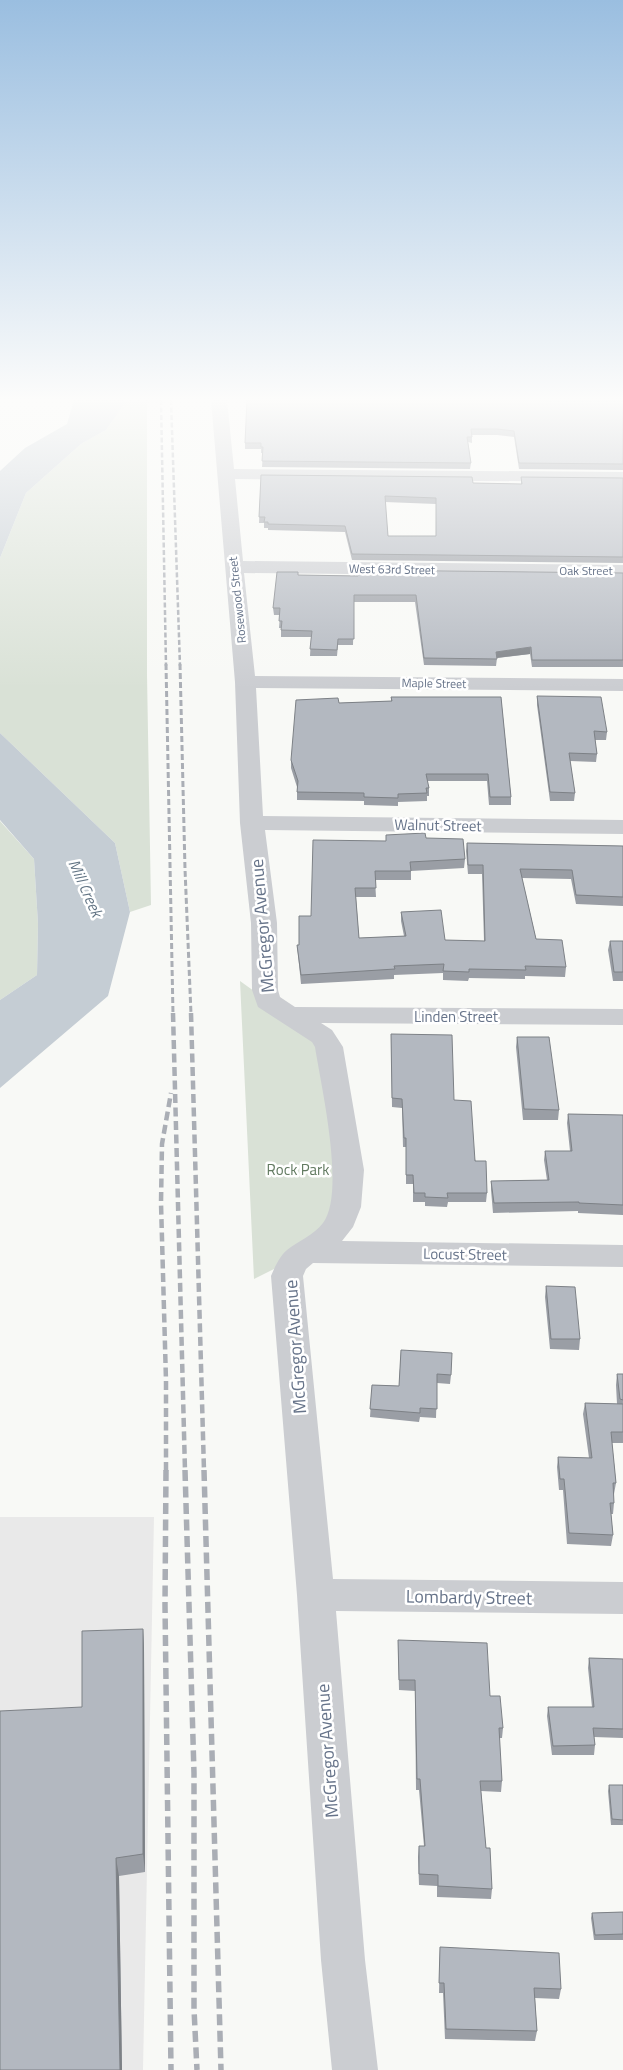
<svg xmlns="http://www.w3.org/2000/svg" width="623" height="2070" font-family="'Titillium Web',sans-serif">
  <rect width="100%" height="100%" fill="#f8f9f6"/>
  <!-- built -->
  <path fill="#e9e9e9" d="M0 1517H154L143 2070H0Z"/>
  <!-- green -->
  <path fill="#d9e1d6" d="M126 400H147V675L151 905 130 912 115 843 0 733V558L26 493 81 444 106 430Z
    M0 821 34 859 38 924 37 975 0 1000Z
    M240 981 280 1010 322 1036 346 1207 308 1252 254 1279Z"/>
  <!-- water -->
  <path fill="#c5cdd4" d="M74 400H126V401L106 430 81 444 26 493 0 558V471L25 448 67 424Z
    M0 733 115 843 130 912 108 996 0 1088V1000L37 975 38 924 34 859 0 820Z"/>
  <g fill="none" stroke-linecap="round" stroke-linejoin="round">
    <!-- minor -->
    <path fill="#cbcdd1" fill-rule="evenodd" d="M211 400H227L234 469 623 472V482L235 479 243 561 623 565V577L244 573 255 676 623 679V691L256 688 263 816 623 820V834L265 830 277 923 278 990 280 997 295 1007 623 1009V1025L321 1023 332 1030 343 1047 364 1170 361 1207 353 1227 342 1241 623 1245V1267L313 1263 306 1269 303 1276 333 1579 623 1582V1614L336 1611 365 1960 378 2070H332L321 1960 297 1595 271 1276C275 1267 279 1257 287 1250 298 1241 314 1235 323 1223 346 1192 321 1086 315 1047L312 1042 258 1007 252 990 251 923 240 823 235 682Z
      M537 400H623V405H545L539 403Z"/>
    <!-- rail-far3 -->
    <path stroke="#aaaeb5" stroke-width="2.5" stroke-dasharray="5 2.5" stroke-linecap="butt" d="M161 400 166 666
      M171 400 180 666"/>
    <!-- rail-far2 -->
    <path stroke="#aaaeb5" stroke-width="3" stroke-dasharray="6 3" stroke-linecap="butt" d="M166 664 173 1014
      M180 664 185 869 191 1014"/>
    <!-- rail-far1 -->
    <path stroke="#aaaeb5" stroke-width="4.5" stroke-dasharray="9 4.5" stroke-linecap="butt" d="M173 1013 185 1471
      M191 1013 204 1471
      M166 1471V1381L161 1203 162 1144 171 1093"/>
    <!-- rail -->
    <path stroke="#aaaeb5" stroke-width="5.5" stroke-dasharray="11 5.5" stroke-linecap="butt" d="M166 1470 165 1605 171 2070
      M185 1470 194 1773V2009L197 2070
      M204 1470 221 2070"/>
  </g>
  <!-- wall -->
  <path fill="#9a9ea5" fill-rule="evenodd" d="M545 401H623V470L519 469 514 437 497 435H472V443L468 442 471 463 470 469 262 467 263 453H261V449H245V443Z
    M261 475 473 483 521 484V477L623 478V563L352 560 345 532 268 530V528H264V523H259ZM385 502 436 504V536H388Z
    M356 570 623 573V667H532L530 654 497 658 496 666 424 665 415 602H354L353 645H338L337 656H310L311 637H281V628H279L280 615H274L273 608 298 575 356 576Z
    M537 696 607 732 606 740H595L597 754 596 762 570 761 575 793 574 801H550L537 705Z
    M391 697H501L511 797V805H489L487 781H427L429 788V796H427V801L398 802V806L364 805V801L297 800V787L291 768V760L339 703 391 701Z
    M426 838 465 859 464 868 411 871V880H375L376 897H356L359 938 404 936 401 921V912L445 940 484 941 482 874H468L466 851 467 843 623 846V906L576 904 571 879 522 878 536 939 566 967 565 977 525 976V979L469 978 468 981 443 980V973L394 975V979L301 984 298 955 297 945H299L311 916 386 841Z
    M610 941H623V981H613L608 950Z
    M391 1034 454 1100 487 1193 486 1202H448L447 1207 425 1206V1202H413V1184H406V1147H403L402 1108 392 1107Z
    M517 1037 559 1110 558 1120H523L516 1047Z
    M568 1114 623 1115V1215L578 1213V1211L493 1213 491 1190V1181L547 1180 544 1160 545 1151H570L567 1123Z
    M546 1286 580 1339 579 1350 550 1349 545 1297Z
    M401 1350 451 1375 450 1384 437 1383 436 1418 420 1417 419 1422 370 1417 372 1385 399 1386Z
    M617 1374H623V1443H612L616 1483 614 1494H613L614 1503 613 1514H611L613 1535 611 1546 567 1544 563 1490H559L557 1467 558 1457 589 1458 583 1414 585 1403 617 1404 616 1385Z
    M143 1629 144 1648 145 1872 119 1876 122 2070H0L82 1707Z
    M398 1640 490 1696 503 1728 502 1738H499L502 1781 501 1792 481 1791 486 1848 492 1889 491 1899 437 1897V1886L419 1885 418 1857 419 1846H424L419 1790H416L415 1691 399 1690Z
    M589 1658 623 1659V1738L594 1737 595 1745 594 1755H552L547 1716 548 1707H592L588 1668Z
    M609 1785H623V1825H611L608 1791Z
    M623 1912V1940H594L591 1918 592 1913Z
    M440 1947 561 1989 559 1999 535 1998 537 2031 535 2041 445 2039 443 1993H439Z"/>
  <!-- shaded-wall -->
  <path fill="#7d8186" d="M531 647 530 654 496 658V652Z
    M143 1629 144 1648 145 1872 143 1854Z
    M116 1858 119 1876 122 2070H120Z"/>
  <!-- building -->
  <path fill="#b3b8c0" stroke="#7d8186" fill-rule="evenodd" d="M247 400H541L545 401H623V464L519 463 514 431 497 429H471L472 437H467L471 463 262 461 263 447H261V443H245Z
    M261 475 472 477 473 483 522 484 521 477 623 478V557L352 554 345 526 268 524V522H264L265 517H259ZM385 496 436 498V536H388Z
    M356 570 623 573V660H532L531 647 496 652 497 659 424 658 416 595H354V639H338L337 650 310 649 312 631 281 630 282 621H279L280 608H273L277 572H298V575L358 576Z
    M537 696 601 697 607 732 594 731 597 754 569 753 575 793 550 792Z
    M391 697H501L511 797H490L488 774H426L429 788H426L427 793 398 794V798L364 797V793L297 792 298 781 291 760 296 700 338 698 339 703 392 701Z
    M425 833 426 838 463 839 465 859 410 862 411 871H375L376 888H355L359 938 406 936 401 912 441 910 445 940 485 941 483 865H468L467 843 623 846V897L576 895 572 870 520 869 536 939 562 940 566 967 525 966 526 970 469 969V972L443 971 444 964 394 966 395 969 301 975 297 945H299V916H311L313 840 386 841V835Z
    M610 941H623V972H614Z
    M391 1034 452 1035 454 1100 471 1101 475 1161H486L487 1193H447L448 1198 425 1197V1193H414L413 1175H406V1138H404L402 1099 392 1098Z
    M517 1037H549L559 1110 524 1109Z
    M568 1114 623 1115V1205L579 1203V1202L494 1203 491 1181 549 1180 545 1151H572Z
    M546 1286 575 1287 580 1339H551Z
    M401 1350 452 1353 451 1375 437 1374V1409L420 1408V1413L370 1409 372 1385 399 1386Z
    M617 1374H623V1400L620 1399Z
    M585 1403 623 1404V1432H611L616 1483H613L614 1503H610L613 1535 569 1533 564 1479H560L558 1457 592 1458Z
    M143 1629V1854L116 1858 120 2070H0V1711L82 1707V1631Z
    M398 1640 487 1643 490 1696H500L503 1728H499L502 1781H480L486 1848H490L492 1889 438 1886V1875L419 1874V1846H425L420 1779H417L415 1680H399Z
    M589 1658 623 1659V1729L593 1728 595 1745 553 1746 548 1707H594Z
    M609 1785H623V1820L612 1819Z
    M623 1912V1934L595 1935 592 1913Z
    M440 1947 559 1953 561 1989 534 1988 537 2031 446 2029 444 1983H439Z"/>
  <!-- sky -->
  <linearGradient id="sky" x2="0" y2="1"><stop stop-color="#9abee0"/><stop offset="0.58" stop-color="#fcfcfb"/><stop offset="1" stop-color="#fcfcfb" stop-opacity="0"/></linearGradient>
  <rect width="623" height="689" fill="url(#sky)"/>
  <g text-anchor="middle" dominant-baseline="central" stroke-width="5" stroke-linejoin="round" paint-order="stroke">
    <!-- far-street labels -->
    <g font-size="12" fill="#667389" stroke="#fff">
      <text transform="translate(392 569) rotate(1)">West 63rd Street</text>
      <text x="586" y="570">Oak Street</text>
      <text transform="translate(237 600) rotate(-96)">Rosewood Street</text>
      <text transform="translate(434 683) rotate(1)">Maple Street</text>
    </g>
    <!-- street labels -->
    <g font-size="15" fill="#667389" stroke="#fff">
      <text transform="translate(438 825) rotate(1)">Walnut Street</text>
      <text x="456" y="1016">Linden Street</text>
      <text transform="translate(465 1254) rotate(1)">Locust Street</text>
    </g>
    <!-- park labels -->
    <g font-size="15" fill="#627a61" stroke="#fff">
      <text x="298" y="1169">Rock Park</text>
    </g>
    <!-- water labels -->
    <g font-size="16" font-style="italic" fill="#627484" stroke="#fff">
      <text transform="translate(86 888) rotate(66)">Mill Creek</text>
    </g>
    <!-- near-street labels -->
    <g font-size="18" fill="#667389" stroke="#fff">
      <text transform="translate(262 926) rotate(-95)">McGregor Avenue</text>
      <text transform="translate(295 1347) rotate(-94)">McGregor Avenue</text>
      <text transform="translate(469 1597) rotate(1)">Lombardy Street</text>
      <text transform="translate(327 1751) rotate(-94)">McGregor Avenue</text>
    </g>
  </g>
</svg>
